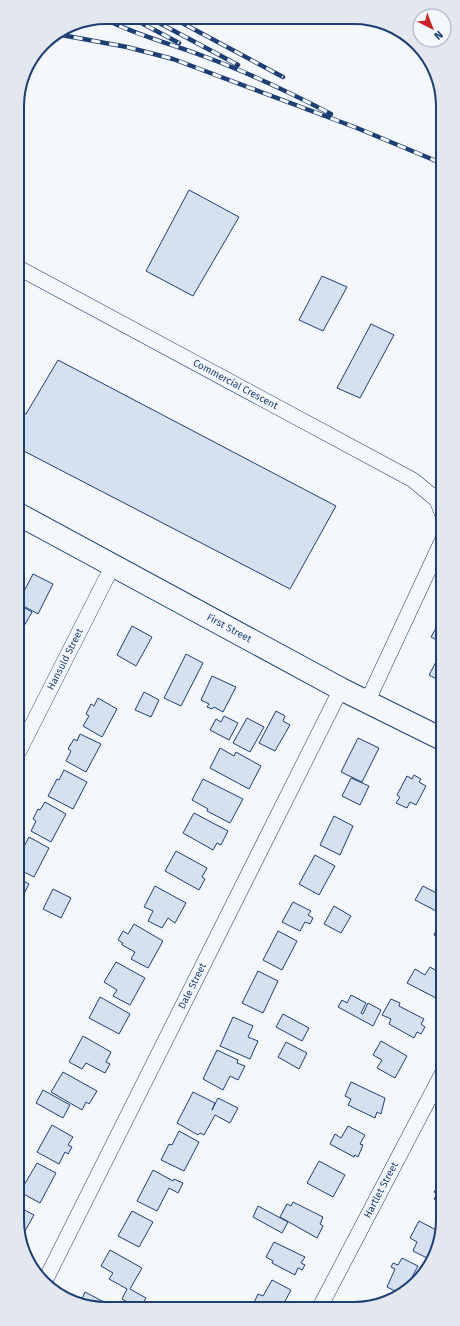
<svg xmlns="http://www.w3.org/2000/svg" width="460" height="1326" font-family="'Fira Sans',sans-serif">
  <rect width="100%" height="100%" fill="#f4f7fb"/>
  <!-- building -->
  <path fill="#d5e0f0" stroke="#1d3f73" d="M189 190 239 217 193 296 146 271Z
    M322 276 347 287 323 331 299 320Z
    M371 324 394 335 360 398 337 388Z
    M58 360 336 506 290 589 18 448V410L26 414Z
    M33 574 53 584 38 614 18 603Z
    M18 604 32 612 24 626 18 623Z
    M441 619 442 620V643L431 637Z
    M132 626 152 637 136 666 117 655Z
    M186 654 203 663 181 706 164 698Z
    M439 656 442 657V682L429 675Z
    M212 676 236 687 223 712 214 707 212 709 207 707 209 704 201 700Z
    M144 692 159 700 151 717 135 710Z
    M98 698 117 709 102 737 83 726 89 716 86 714 91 704 94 706Z
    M276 711 285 716 283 721 290 725 275 751 259 743Z
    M224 716 238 723 229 740 210 730 216 719 221 722Z
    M247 718 264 727 250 752 233 743Z
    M80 734 101 744 86 772 66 761 71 751 68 749 74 739 77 741Z
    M358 738 379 748 362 782 341 772Z
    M220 748 234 756 236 752 261 766 249 789 210 768Z
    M64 770 87 782 73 809 48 796 57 779 59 780Z
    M414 775 421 779 419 782 426 786 416 805 410 802 407 808 396 803 400 797 397 795 407 776 412 779Z
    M351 778 369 786 360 805 342 796Z
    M203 779 243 799 230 823 207 811 208 809 192 800Z
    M45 802 66 814 51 842 31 831 36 821 33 819 38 809 40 810Z
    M194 813 228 831 221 845 217 843 213 850 183 833Z
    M334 816 353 826 340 855 320 845Z
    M29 837 49 848 34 877 18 869V858Z
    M176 851 207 868 202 877 205 879 199 890 165 871Z
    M315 855 335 866 319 895 299 884Z
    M18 878 29 884 18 905Z
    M155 886 186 903 175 923 168 918 162 928 148 921 153 911 144 907Z
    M423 886 442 896V903L438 912 415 900Z
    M53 889 71 898 61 918 43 909Z
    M293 902 311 911 308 915 313 918 310 924 305 922 300 931 282 922Z
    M334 906 351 916 341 933 324 924Z
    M134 924 163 941 148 968 131 959 135 952 122 945 123 943 118 940 123 931 128 934Z
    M438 926 442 928V950L435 946 439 938 434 935Z
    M278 931 297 941 282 970 263 960Z
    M116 962 145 978 130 1005 113 996 117 990 104 982Z
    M430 967 442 974V986L436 998 407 983 415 969 425 975Z
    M258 971 278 981 263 1013 242 1003Z
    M351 995 366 1003 361 1013 363 1014 368 1003 381 1010 373 1026 338 1007 342 1000 347 1003Z
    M100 997 130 1014 119 1034 89 1018Z
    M391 999 400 1003 399 1006 424 1019 421 1024 425 1027 421 1034 417 1032 414 1038 389 1024 391 1019 382 1015Z
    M283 1014 309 1028 302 1041 276 1027Z
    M233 1017 253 1026 248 1037 258 1041 250 1059 220 1046Z
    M83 1036 111 1052 106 1062 110 1064 105 1073 86 1063 82 1069 69 1062Z
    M381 1041 407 1056 395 1078 377 1068 382 1060 373 1055Z
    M286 1042 307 1053 299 1069 278 1057Z
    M217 1050 238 1060 237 1063 245 1066 238 1080 230 1076 223 1090 203 1079Z
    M63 1072 97 1091 89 1104 86 1102 82 1110 51 1092Z
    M351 1082 385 1098 381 1114 377 1112 375 1118 348 1105 351 1099 345 1096Z
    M43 1090 70 1105 63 1118 36 1103Z
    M193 1092 215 1103 212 1110 218 1098 238 1108 230 1123 215 1115 204 1135 200 1133 198 1135 177 1123Z
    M52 1125 73 1137 68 1145 72 1147 68 1154 65 1152 59 1164 37 1152Z
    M348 1126 365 1135 360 1144 363 1145 358 1157 355 1155 354 1157 330 1144 335 1134 341 1138Z
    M179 1131 199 1142 184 1171 161 1160 169 1144 172 1145Z
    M319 1161 345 1175 333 1197 307 1183Z
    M37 1163 56 1173 40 1203 20 1192Z
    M153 1170 173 1181 174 1179 183 1183 178 1193 169 1188 157 1211 137 1201Z
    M443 1183V1204L434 1199 437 1194 434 1192 438 1186 440 1187Z
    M293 1202 323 1217 320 1224 323 1226 317 1238 280 1217 287 1204 291 1206Z
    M258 1206 288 1222 282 1233 253 1217Z
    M19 1207 34 1215 20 1240 19 1237Z
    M132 1211 153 1222 139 1247 118 1236Z
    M419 1221 440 1232 429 1259 413 1251 417 1242 410 1238Z
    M274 1242 305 1257 301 1263 305 1265 302 1270 298 1268 295 1275 272 1263 273 1261 266 1257Z
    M110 1250 142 1268 130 1289 146 1298 141 1307H136L122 1299 127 1289 109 1279 113 1273 101 1266Z
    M402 1258 418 1266 409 1283 411 1284 397 1292 387 1287 395 1269 391 1267 393 1263 398 1265Z
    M272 1280 291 1290 283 1305 287 1307H252L258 1294 263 1296Z
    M85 1292 106 1303 104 1307H89L80 1303Z"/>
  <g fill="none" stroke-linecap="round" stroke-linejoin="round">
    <defs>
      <g id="street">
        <path id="s1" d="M17 267 413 480 437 500 442 513"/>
        <path d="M367 702 442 541"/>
        <path id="s2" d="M18 753 113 565"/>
        <path id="s3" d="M44 1283 341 689"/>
        <path id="s4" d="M320 1307 443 1072"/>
      </g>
      <g id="secondary">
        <path id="s5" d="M18 514 341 689 442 739"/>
      </g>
    </defs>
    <!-- street casing -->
    <use href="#street" stroke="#1d3f73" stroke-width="16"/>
    <!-- secondary casing -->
    <use href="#secondary" stroke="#1d3f73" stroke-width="24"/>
    <!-- street -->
    <use href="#street" stroke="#f4f7fb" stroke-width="15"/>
    <!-- secondary -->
    <use href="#secondary" stroke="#f4f7fb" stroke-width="22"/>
    <defs>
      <path id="rail" d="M130 17 179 43
        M148 17 238 65
        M171 17 283 77
        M103 18C135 35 169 43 203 56 247 72 289 92 331 114
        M56 34 127 47 173 59 357 128 441 163"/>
    </defs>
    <!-- rail casing -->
    <use href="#rail" stroke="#1d3f73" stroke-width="4.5"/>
    <!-- rail -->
    <use href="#rail" stroke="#f4f7fb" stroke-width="3" stroke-dasharray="9" stroke-linecap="butt"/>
  </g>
  <g text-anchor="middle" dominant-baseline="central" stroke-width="3" stroke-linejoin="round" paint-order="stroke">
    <!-- street labels -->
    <g font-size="10" fill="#1d3f73" stroke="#f4f7fb">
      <text stroke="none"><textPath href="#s1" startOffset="248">Commercial Crescent</textPath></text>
      <text stroke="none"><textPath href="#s5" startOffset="240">First Street</textPath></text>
      <text stroke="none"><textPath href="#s2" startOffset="105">Hansuld Street</textPath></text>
      <text stroke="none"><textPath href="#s3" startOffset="332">Dale Street</textPath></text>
      <text stroke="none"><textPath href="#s4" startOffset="132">Hartlet Street</textPath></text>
    </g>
  </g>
  <!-- crop -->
  <path d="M0 0H460V1326H0ZM106 24H354A82 82 0 0 1 436 106V1220A82 82 0 0 1 354 1302H106A82 82 0 0 1 24 1220V106A82 82 0 0 1 106 24Z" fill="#e3e8f0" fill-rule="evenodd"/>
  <path fill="none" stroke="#1d3f73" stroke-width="2" d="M106 24H354A82 82 0 0 1 436 106V1220A82 82 0 0 1 354 1302H106A82 82 0 0 1 24 1220V106A82 82 0 0 1 106 24Z"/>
  <!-- north arrow -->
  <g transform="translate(432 28) rotate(138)"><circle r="19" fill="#f4f7fb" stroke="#9eadc5"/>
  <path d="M0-3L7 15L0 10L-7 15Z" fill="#c62828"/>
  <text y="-6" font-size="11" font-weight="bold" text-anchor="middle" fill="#1d3f73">N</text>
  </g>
</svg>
